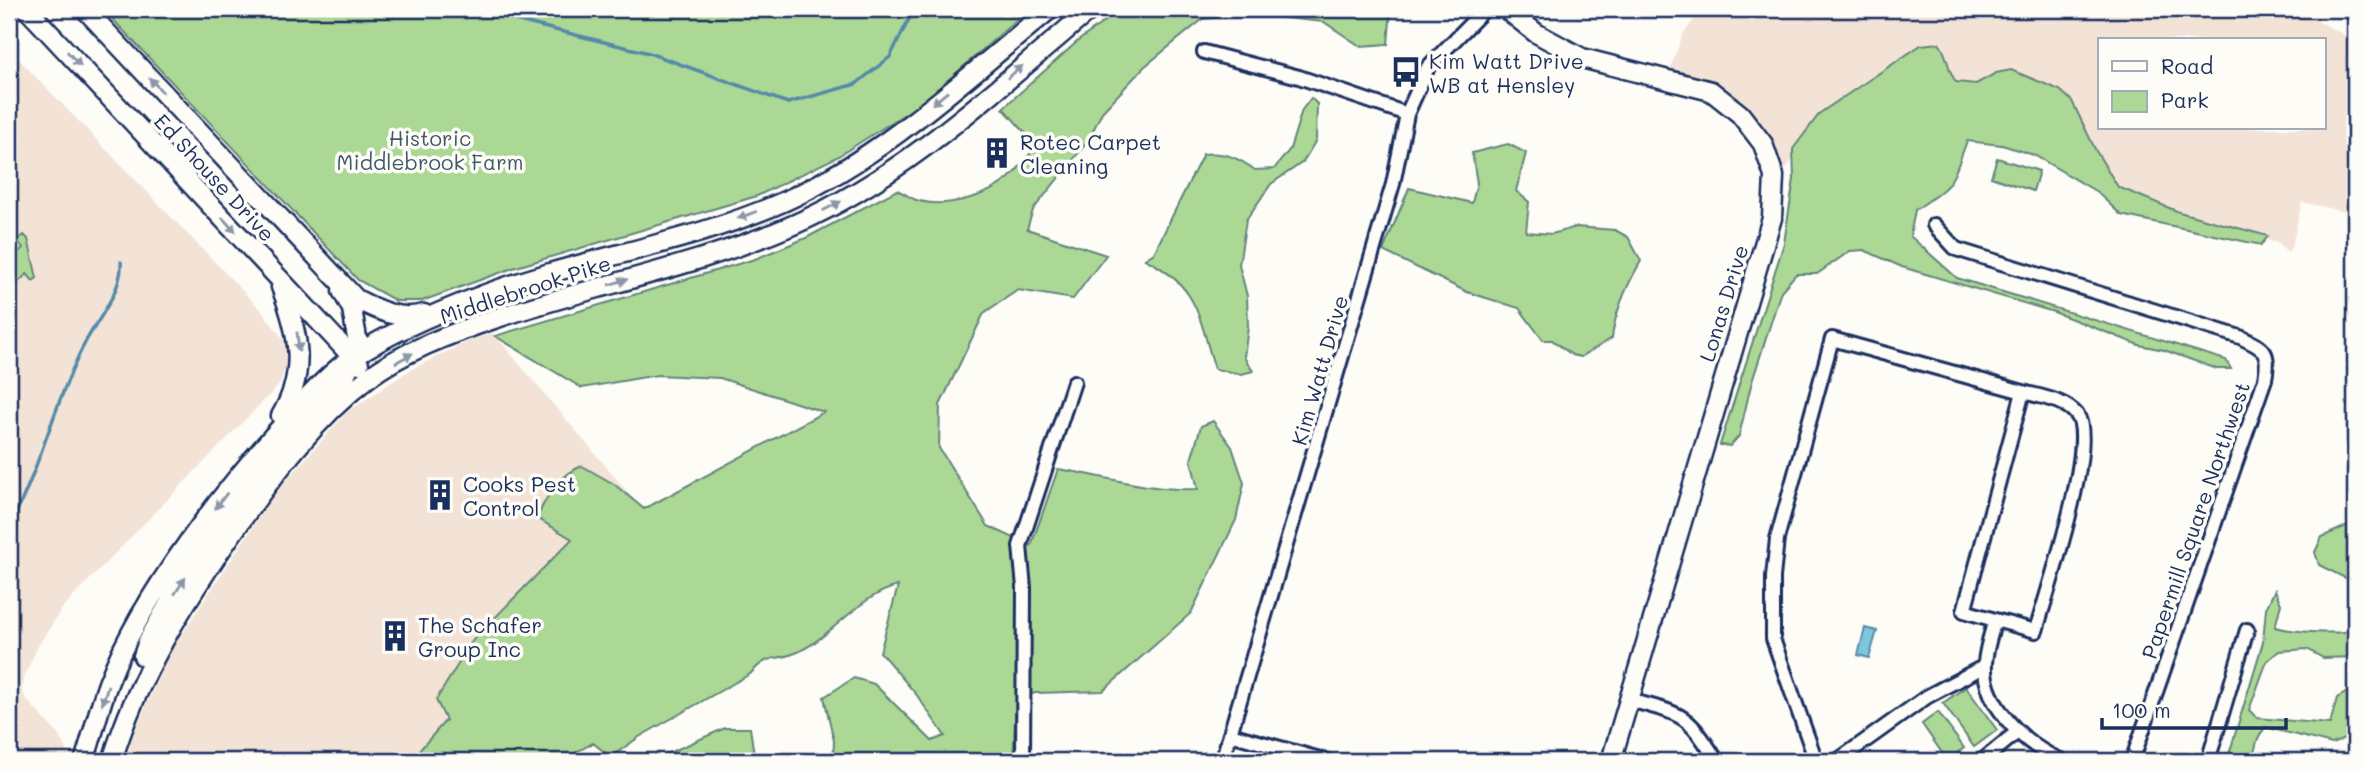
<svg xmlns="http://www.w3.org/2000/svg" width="2364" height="770" font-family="Mali,sans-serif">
  <rect width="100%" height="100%" fill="#fdfcf7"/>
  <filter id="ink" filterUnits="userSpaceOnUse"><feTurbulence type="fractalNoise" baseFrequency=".0143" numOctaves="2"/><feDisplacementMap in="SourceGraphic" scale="14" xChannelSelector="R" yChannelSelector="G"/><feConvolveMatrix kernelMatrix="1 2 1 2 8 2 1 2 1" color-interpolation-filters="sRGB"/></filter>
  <g filter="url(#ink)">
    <!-- built -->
    <path fill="#f3e3d7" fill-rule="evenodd" d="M1702 9H2293L2355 40V214L2302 202 2292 246 2287 253 2279 243 2191 224 2010 141 1808 140 1786 168 1783 187 1771 144 1745 103 1712 83 1700 81 1670 69 1683 34ZM2100 40H2324V128H2100Z
      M9 49 262 311 287 344 286 364 280 384 64 606 38 646 24 677 22 691 26 699 57 733 66 748 67 761H9Z
      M493 333 658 528 470 761H125L134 732 170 652 275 493 347 412 410 370 468 341Z"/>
    <!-- green -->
    <path fill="#acd896" stroke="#64847a" stroke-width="2" d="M103 9H1029L922 103 837 157 757 196 513 268 422 301H396L358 280Z
      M1121 9H1391L1388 44 1360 46 1324 22 1255 15 1203 19 1144 67 1102 112 1088 141 1033 210 1027 229 1106 255 1073 299 1018 290 984 313 940 405 939 448 988 526 1031 546 1058 469C1105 476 1152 492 1198 489L1191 460 1201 426 1213 421 1232 447 1244 483 1236 520 1191 613 1103 691 1035 693 1016 699 1013 761H833L834 741 824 697 854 678 874 684 932 741 945 736 916 694 880 652 898 586C859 595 834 635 798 652 774 663 771 651 750 674L639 737 611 757 593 743 575 753 571 761H410L446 720 436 700 473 640 572 539 537 518C546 496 559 475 582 466L614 484 644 509 824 412 720 378 657 375 582 388 495 336 755 259 806 238 897 190C904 193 910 198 916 200 945 209 987 197 1009 178 1017 171 1024 161 1031 153L1029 137 1003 108 1078 41Z
      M1939 43C1950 59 1946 68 1956 82L1976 84 1996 73 2011 70 2060 90 2072 101 2096 151 2118 187 2179 212 2268 236 2261 245 2121 215 2097 192 2034 155 2002 145 1967 141C1950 185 1956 183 1915 210L1910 236 1957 278 2226 360 2231 369H2217L2164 350 2139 345 2054 312 1902 267 1864 250 1850 251 1817 274H1796L1781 291 1751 385 1739 436 1730 446 1720 445 1784 243 1794 179 1793 149 1820 113 1921 45Z
      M1311 98 1317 104 1316 140 1303 162 1271 184 1246 220 1239 265 1247 296 1248 327 1244 357 1253 371 1241 374 1215 369C1198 317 1200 287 1145 259L1154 253 1203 154C1225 152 1237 157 1255 170L1274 169 1290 149 1302 110Z
      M1508 144 1526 153 1516 191 1529 202 1526 232 1552 234 1576 227 1615 230 1628 237 1641 261C1627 285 1615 310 1612 338L1581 357 1572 355 1552 340H1543L1519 308 1467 292 1383 251 1409 188 1472 203 1477 183 1472 153Z
      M1997 158 2039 171 2033 191 1991 177Z
      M24 235 28 239 37 278 33 281 27 274 9 291V261L23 248 17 240Z
      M2355 522V583L2319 565 2315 552 2322 537Z
      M2275 590 2281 604 2275 627C2292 632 2339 635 2355 630V657L2323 658 2307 649 2279 651 2267 661 2249 710 2257 718 2330 724 2337 698 2355 688V728L2352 736 2332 744 2265 727 2257 741 2252 761H2227L2263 642 2266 608Z
      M1966 687 1997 730 1974 747 1943 703Z
      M1938 712 1964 748 1947 760 1922 724Z
      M725 728H750L755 761H651Z"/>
    <!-- water -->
    <path fill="#7bc7db" stroke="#558aa9" stroke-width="2" d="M1865 628 1877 631 1869 658 1858 655Z"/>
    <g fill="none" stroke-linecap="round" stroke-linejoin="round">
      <!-- stream -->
      <path stroke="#558aa9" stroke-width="3.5" d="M470 9 649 53 788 103 856 84 890 57 914 9
        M10 277 16 284
        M9 527C41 467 55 399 87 339 100 317 123 288 121 262"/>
      <defs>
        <path id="street" d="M1204 52 1299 77 1407 114
          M1934 225 1956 249 2240 337C2265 349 2270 350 2265 379L2132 761
          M1995 620 2036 631C2046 594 2098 442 2077 415 2065 400 2042 397 2023 392
          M1629 700C1684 715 1686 712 1717 761
          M1230 734 1327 761
          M1023 761 1024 588 1020 546 1074 382
          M1222 761 1393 184 1407 114 1428 67 1485 9
          M1816 761 1773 639V577L1777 539 1832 339 2023 392 1964 611 1995 620C1991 634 1986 648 1985 663 1982 704 2027 748 2063 761
          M1837 761 1928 696 1985 666
          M1982 761 2016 733
          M2208 761 2247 630"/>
        <path id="secondary" d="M27 9 359 364
          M85 9 356 299C377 310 400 321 424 314
          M1506 9 1536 33 1582 58 1711 91 1740 114 1763 144 1774 176 1772 218 1611 761
          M281 287C299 333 307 372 281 416
          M143 656 148 641 179 586 263 467 346 374 358 344 352 309 342 291
          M84 761C93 735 99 707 109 681 142 594 227 486 290 417 310 395 331 371 356 355 393 331 436 313 478 297 578 258 687 245 785 201 884 156 967 77 1050 9
          M112 761C138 675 184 602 236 528 274 474 315 419 368 378 402 352 450 334 491 320 591 286 696 267 793 225 906 176 998 87 1091 9"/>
      </defs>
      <!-- street casing -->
      <use href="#street" stroke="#1b2f5e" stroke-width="18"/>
      <!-- secondary casing -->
      <use href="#secondary" stroke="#1b2f5e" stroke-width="23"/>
      <!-- street -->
      <use href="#street" stroke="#fdfcf7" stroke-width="12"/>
      <!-- secondary -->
      <use href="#secondary" stroke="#fdfcf7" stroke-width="18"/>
    </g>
    <!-- one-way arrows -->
    <defs><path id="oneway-solid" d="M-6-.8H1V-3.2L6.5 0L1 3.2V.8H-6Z" transform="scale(1.75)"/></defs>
    <g fill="#8c96aa">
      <use href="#oneway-solid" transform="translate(74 59) rotate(47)"/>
      <use href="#oneway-solid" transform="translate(1015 72) rotate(-40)"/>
      <use href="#oneway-solid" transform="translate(156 85) rotate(-133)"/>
      <use href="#oneway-solid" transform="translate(940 98) rotate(141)"/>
      <use href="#oneway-solid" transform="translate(832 206) rotate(-27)"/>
      <use href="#oneway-solid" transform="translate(747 215) rotate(159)"/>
      <use href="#oneway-solid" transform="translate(229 225) rotate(47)"/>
      <use href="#oneway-solid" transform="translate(618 282) rotate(-17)"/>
      <use href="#oneway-solid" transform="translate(298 342) rotate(84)"/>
      <use href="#oneway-solid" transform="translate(404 358) rotate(-29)"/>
      <use href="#oneway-solid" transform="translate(221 501) rotate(127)"/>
      <use href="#oneway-solid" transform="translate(180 586) rotate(-57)"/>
      <use href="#oneway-solid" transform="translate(105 695) rotate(107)"/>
    </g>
  </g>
  <!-- icons -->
  <defs>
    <symbol id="bus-bare" viewBox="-9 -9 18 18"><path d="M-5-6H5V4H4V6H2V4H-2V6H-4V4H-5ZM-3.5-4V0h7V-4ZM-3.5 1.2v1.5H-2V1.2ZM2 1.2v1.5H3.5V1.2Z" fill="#1b2f5e" stroke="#fdfcf7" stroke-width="2.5" paint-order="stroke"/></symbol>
    <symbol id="building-bare" viewBox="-9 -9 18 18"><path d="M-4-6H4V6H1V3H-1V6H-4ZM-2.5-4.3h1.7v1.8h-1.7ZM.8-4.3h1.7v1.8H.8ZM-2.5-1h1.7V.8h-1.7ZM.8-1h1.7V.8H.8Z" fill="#1b2f5e" stroke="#fdfcf7" stroke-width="2.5" paint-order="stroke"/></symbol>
  </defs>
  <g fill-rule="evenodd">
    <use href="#bus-bare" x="1384" y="50" width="44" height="44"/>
    <use href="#building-bare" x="975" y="131" width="44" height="44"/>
    <use href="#building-bare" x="418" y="473" width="44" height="44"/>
    <use href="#building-bare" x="373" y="614" width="44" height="44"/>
  </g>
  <g text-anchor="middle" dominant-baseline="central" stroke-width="7" stroke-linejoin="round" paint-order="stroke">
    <!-- poi labels -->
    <g font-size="21" fill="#1b2f5e" stroke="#fdfcf7" text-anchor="start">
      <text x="1429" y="60">Kim Watt Drive<tspan x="1429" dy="24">WB at Hensley</tspan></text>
      <text x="1020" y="141">Rotec Carpet<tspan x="1020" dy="24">Cleaning</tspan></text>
      <text x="463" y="483">Cooks Pest<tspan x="463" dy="24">Control</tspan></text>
      <text x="418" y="624">The Schafer<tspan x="418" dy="24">Group Inc</tspan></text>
    </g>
    <!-- park labels -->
    <g font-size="21" fill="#3f596c" stroke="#fdfcf7">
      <text x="430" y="137">Historic<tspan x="430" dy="24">Middlebrook Farm</tspan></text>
    </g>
    <!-- street labels -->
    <g font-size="21" fill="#1b2f5e" stroke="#fdfcf7">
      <text transform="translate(215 177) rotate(47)">Ed Shouse Drive</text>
      <text transform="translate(525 289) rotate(-18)">Middlebrook Pike</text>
      <text transform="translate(1723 303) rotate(-73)">Lonas Drive</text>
      <text transform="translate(1319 370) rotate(-74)">Kim Watt Drive</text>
      <text transform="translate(2195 520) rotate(-71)">Papermill Square Northwest</text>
    </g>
  </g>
  <!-- margin -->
  <rect width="2364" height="770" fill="none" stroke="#fdfcf7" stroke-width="35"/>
  <rect x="18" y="18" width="2329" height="735" fill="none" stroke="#1b2f5e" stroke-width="2.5" filter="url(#ink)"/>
  <!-- legend -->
  <rect x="2098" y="38" width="228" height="91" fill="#fdfcf7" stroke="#a3aaba" stroke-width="2"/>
  <rect x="2112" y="61" width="35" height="10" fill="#fdfcf7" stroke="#a3aaba" stroke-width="2"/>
  <text x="2161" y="74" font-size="21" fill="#1b2f5e">Road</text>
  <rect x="2112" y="91" width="35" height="21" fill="#acd896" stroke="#a3aaba" stroke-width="2"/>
  <text x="2161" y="108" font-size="21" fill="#1b2f5e">Park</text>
  <!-- scale -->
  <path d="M2102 718v10h184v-10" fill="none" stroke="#1b2f5e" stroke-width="3.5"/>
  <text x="2112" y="718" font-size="21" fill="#1b2f5e" stroke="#fdfcf7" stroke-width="5" paint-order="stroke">100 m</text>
</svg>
